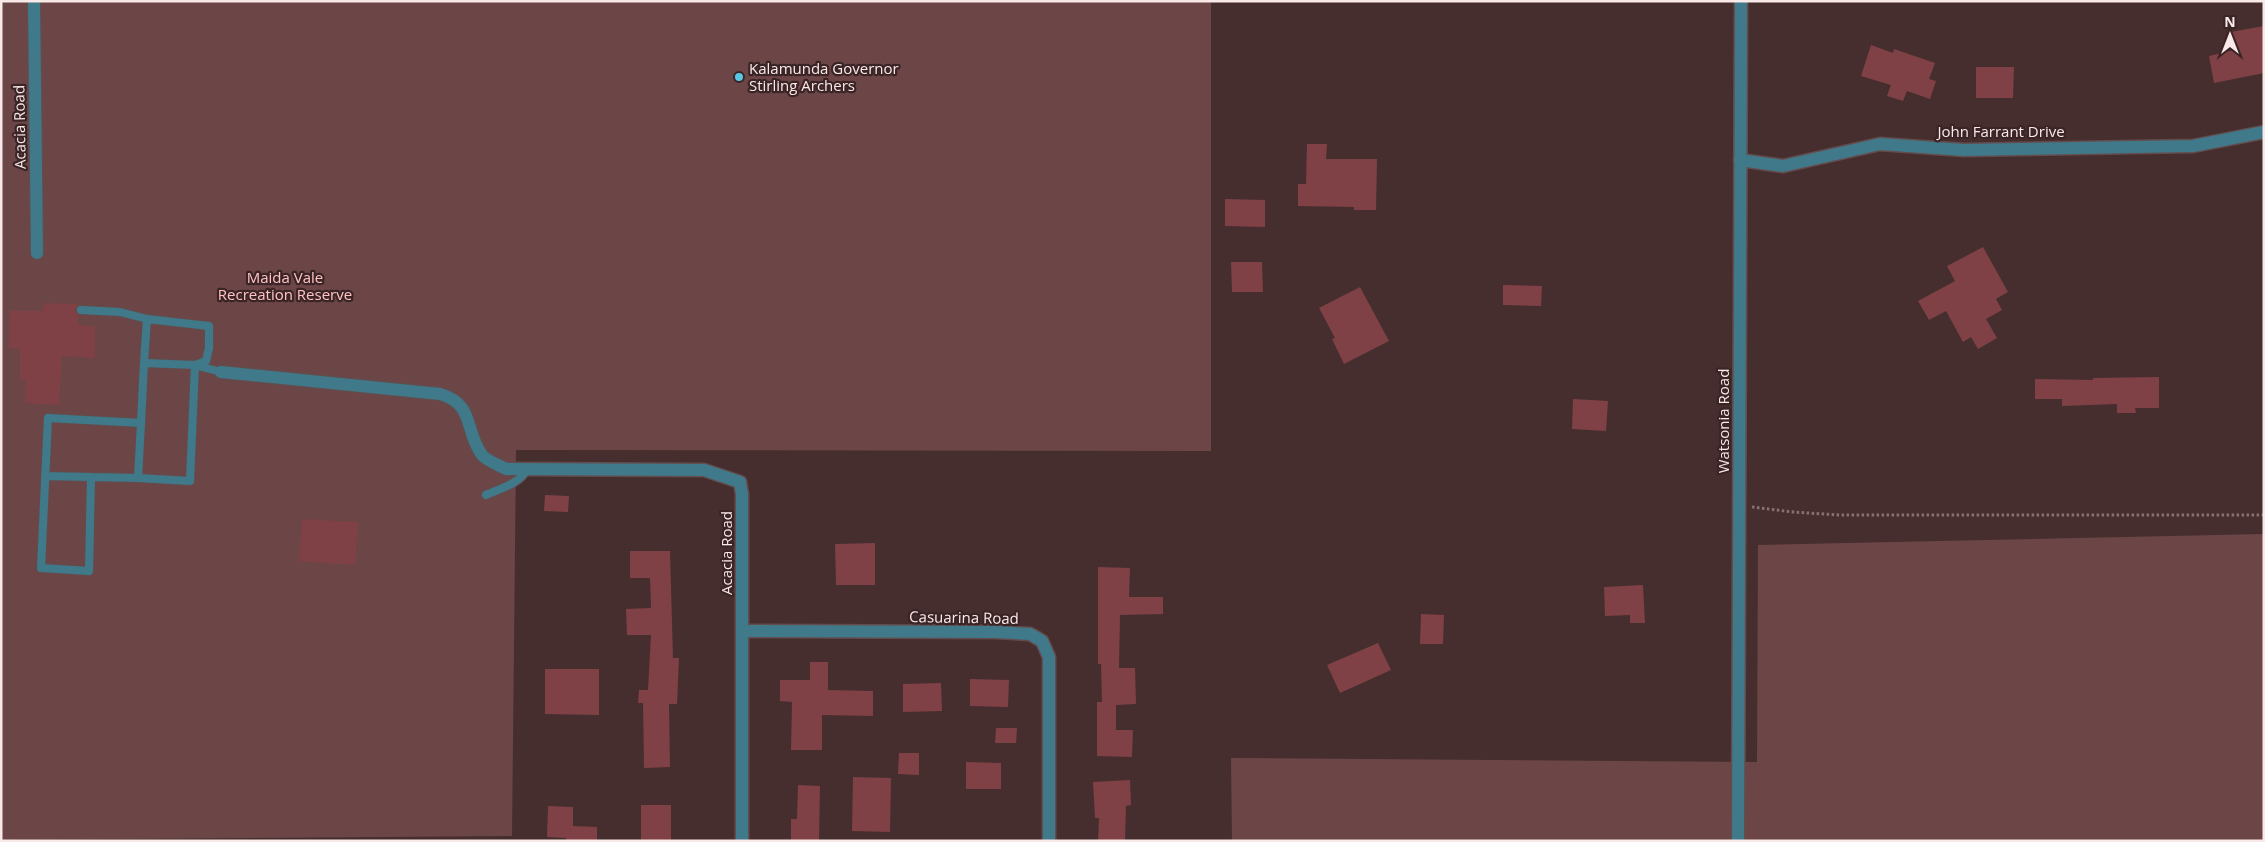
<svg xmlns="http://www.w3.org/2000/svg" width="2265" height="842" font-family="'Open Sans',sans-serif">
  <rect width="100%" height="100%" fill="#462e2f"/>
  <!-- green -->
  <path fill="#6c4647" d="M1 1H1211V451L516 450 512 836 1 840Z
    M2264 534V841H1232L1231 758 1757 762 1758 545Z"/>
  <!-- building -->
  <path fill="#7f4145" d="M2264 26V73L2214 83 2209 56 2234 50 2231 32Z
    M1871 45 1893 53 1894 49 1935 63 1929 79 1936 81 1930 99 1907 91 1903 101 1887 96 1891 85 1861 76Z
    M1976 67H2014L2013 98H1976Z
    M1307 144H1327L1326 159H1377L1376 210H1354V207L1298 206V184H1306Z
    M1225 199 1265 200V227L1225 226Z
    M1983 247 2008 292 1996 299 2002 310 1986 319 1997 338 1978 349 1971 337 1963 342 1946 311 1929 320 1918 301 1955 281 1947 266Z
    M1231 262H1262L1263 292H1232Z
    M1503 285 1542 286 1541 306 1503 305Z
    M1360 287 1389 341 1344 364 1332 339 1335 338 1319 308Z
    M44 303 78 304 75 310 78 315V325L95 326V358L62 356 59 405 25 403 26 380H20V349L9 348 10 311H43Z
    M2159 377V408H2135L2136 413H2117V404L2062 406V399H2035V379L2093 380V378Z
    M1573 399 1608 401 1606 431 1572 429Z
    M545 495 569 496 568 512 544 511Z
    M302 519 358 522 355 565 299 561Z
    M875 543V585H836L835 544Z
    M630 551H670L673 658H679L677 704H669L670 767 644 768 643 703H638L639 690H648L651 635H627L626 609 651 608 650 578H630Z
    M1098 567 1130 568 1129 597H1163V614L1120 615 1119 668H1135L1136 704 1116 705V730H1133L1132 757 1097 756V702H1102L1101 664H1098Z
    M1643 585 1645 623H1630V615L1605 616 1604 587Z
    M1421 614 1444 615 1443 644H1420Z
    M1378 643 1391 670 1340 693 1327 665Z
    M810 662H828V690L873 691V716L822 715V750H791L792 702 780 701V680H810Z
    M545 669H599V715L545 714Z
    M970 679 1009 680 1008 707 970 706Z
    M941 683 942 711 903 712V684Z
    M996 728H1017L1016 743H995Z
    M899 753H919V775L898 774Z
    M966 762 1001 763V789H966Z
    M853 777 891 778 890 832 852 831Z
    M1130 780 1131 805 1126 806 1125 841H1098L1099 818H1095L1093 782Z
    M798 785 820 786 819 841H791V819H797Z
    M641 805H671V841H641Z
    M548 806 573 807V826L597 827V841H566V838L547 837Z"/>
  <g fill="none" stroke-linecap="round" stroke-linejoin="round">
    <defs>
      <path id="service" d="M81 310 120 312 147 319
        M144 363 147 319 209 326V348L206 361 195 365 221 372
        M45 476 91 477
        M138 478 91 477 89 571 41 568 48 418 141 423 138 478 190 481 195 365 144 363 141 423
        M486 495C499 489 521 483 527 469"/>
      <path id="minor" d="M34 1 37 253
        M1740 160 1783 166 1880 144 1964 150 2193 146 2264 132
        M221 372 440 394C475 404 464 430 482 455 487 461 499 465 506 469L704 470 740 482 742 494V841
        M742 631 996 632 1030 634 1042 641 1049 657V841"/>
      <path id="tertiary" d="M1738 841 1741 1"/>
    </defs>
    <!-- service casing -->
    <use href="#service" stroke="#634c4d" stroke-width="10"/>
    <!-- minor casing -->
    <use href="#minor" stroke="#634c4d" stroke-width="15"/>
    <!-- tertiary casing -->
    <use href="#tertiary" stroke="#634c4d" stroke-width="15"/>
    <!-- path -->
    <path stroke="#877172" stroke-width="3" stroke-dasharray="2.5 2.5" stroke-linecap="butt" d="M1752 507 1793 512 1839 515H2264"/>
    <!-- service -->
    <use href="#service" stroke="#407989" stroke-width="8"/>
    <!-- minor -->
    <use href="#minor" stroke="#407989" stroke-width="12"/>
    <!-- tertiary -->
    <use href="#tertiary" stroke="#407989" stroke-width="12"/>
  </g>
  <!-- markers -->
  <circle fill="#59c8e5" stroke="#3b2425" stroke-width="2" cx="739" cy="77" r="5"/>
  <g text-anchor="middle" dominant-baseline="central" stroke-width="4.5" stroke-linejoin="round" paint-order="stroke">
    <!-- poi labels -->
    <g font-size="15" fill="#fae9e9" stroke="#3b2425" text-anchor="start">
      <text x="749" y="68">Kalamunda Governor<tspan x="749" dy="17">Stirling Archers</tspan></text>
    </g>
    <!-- street labels -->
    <g font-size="15" fill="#fae9e9" stroke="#3b2425">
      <text transform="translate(19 127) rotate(-91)">Acacia Road</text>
      <text x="2001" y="131">John Farrant Drive</text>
      <text transform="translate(1723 421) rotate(-90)">Watsonia Road</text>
      <text transform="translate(726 553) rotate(-90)">Acacia Road</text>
      <text transform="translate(964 617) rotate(1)">Casuarina Road</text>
    </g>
    <!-- park labels -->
    <g font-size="15" fill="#ffc3c4" stroke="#3b2425">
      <text x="285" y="277">Maida Vale<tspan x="285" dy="17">Recreation Reserve</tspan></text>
    </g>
  </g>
  <!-- border -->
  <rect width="2265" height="842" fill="none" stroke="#fae9e9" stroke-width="5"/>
  <!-- north arrow -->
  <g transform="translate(2230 35)" stroke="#3b2425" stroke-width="4" paint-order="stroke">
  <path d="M0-4L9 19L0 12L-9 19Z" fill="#fae9e9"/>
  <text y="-8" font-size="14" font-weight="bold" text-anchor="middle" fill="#fae9e9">N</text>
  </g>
</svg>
